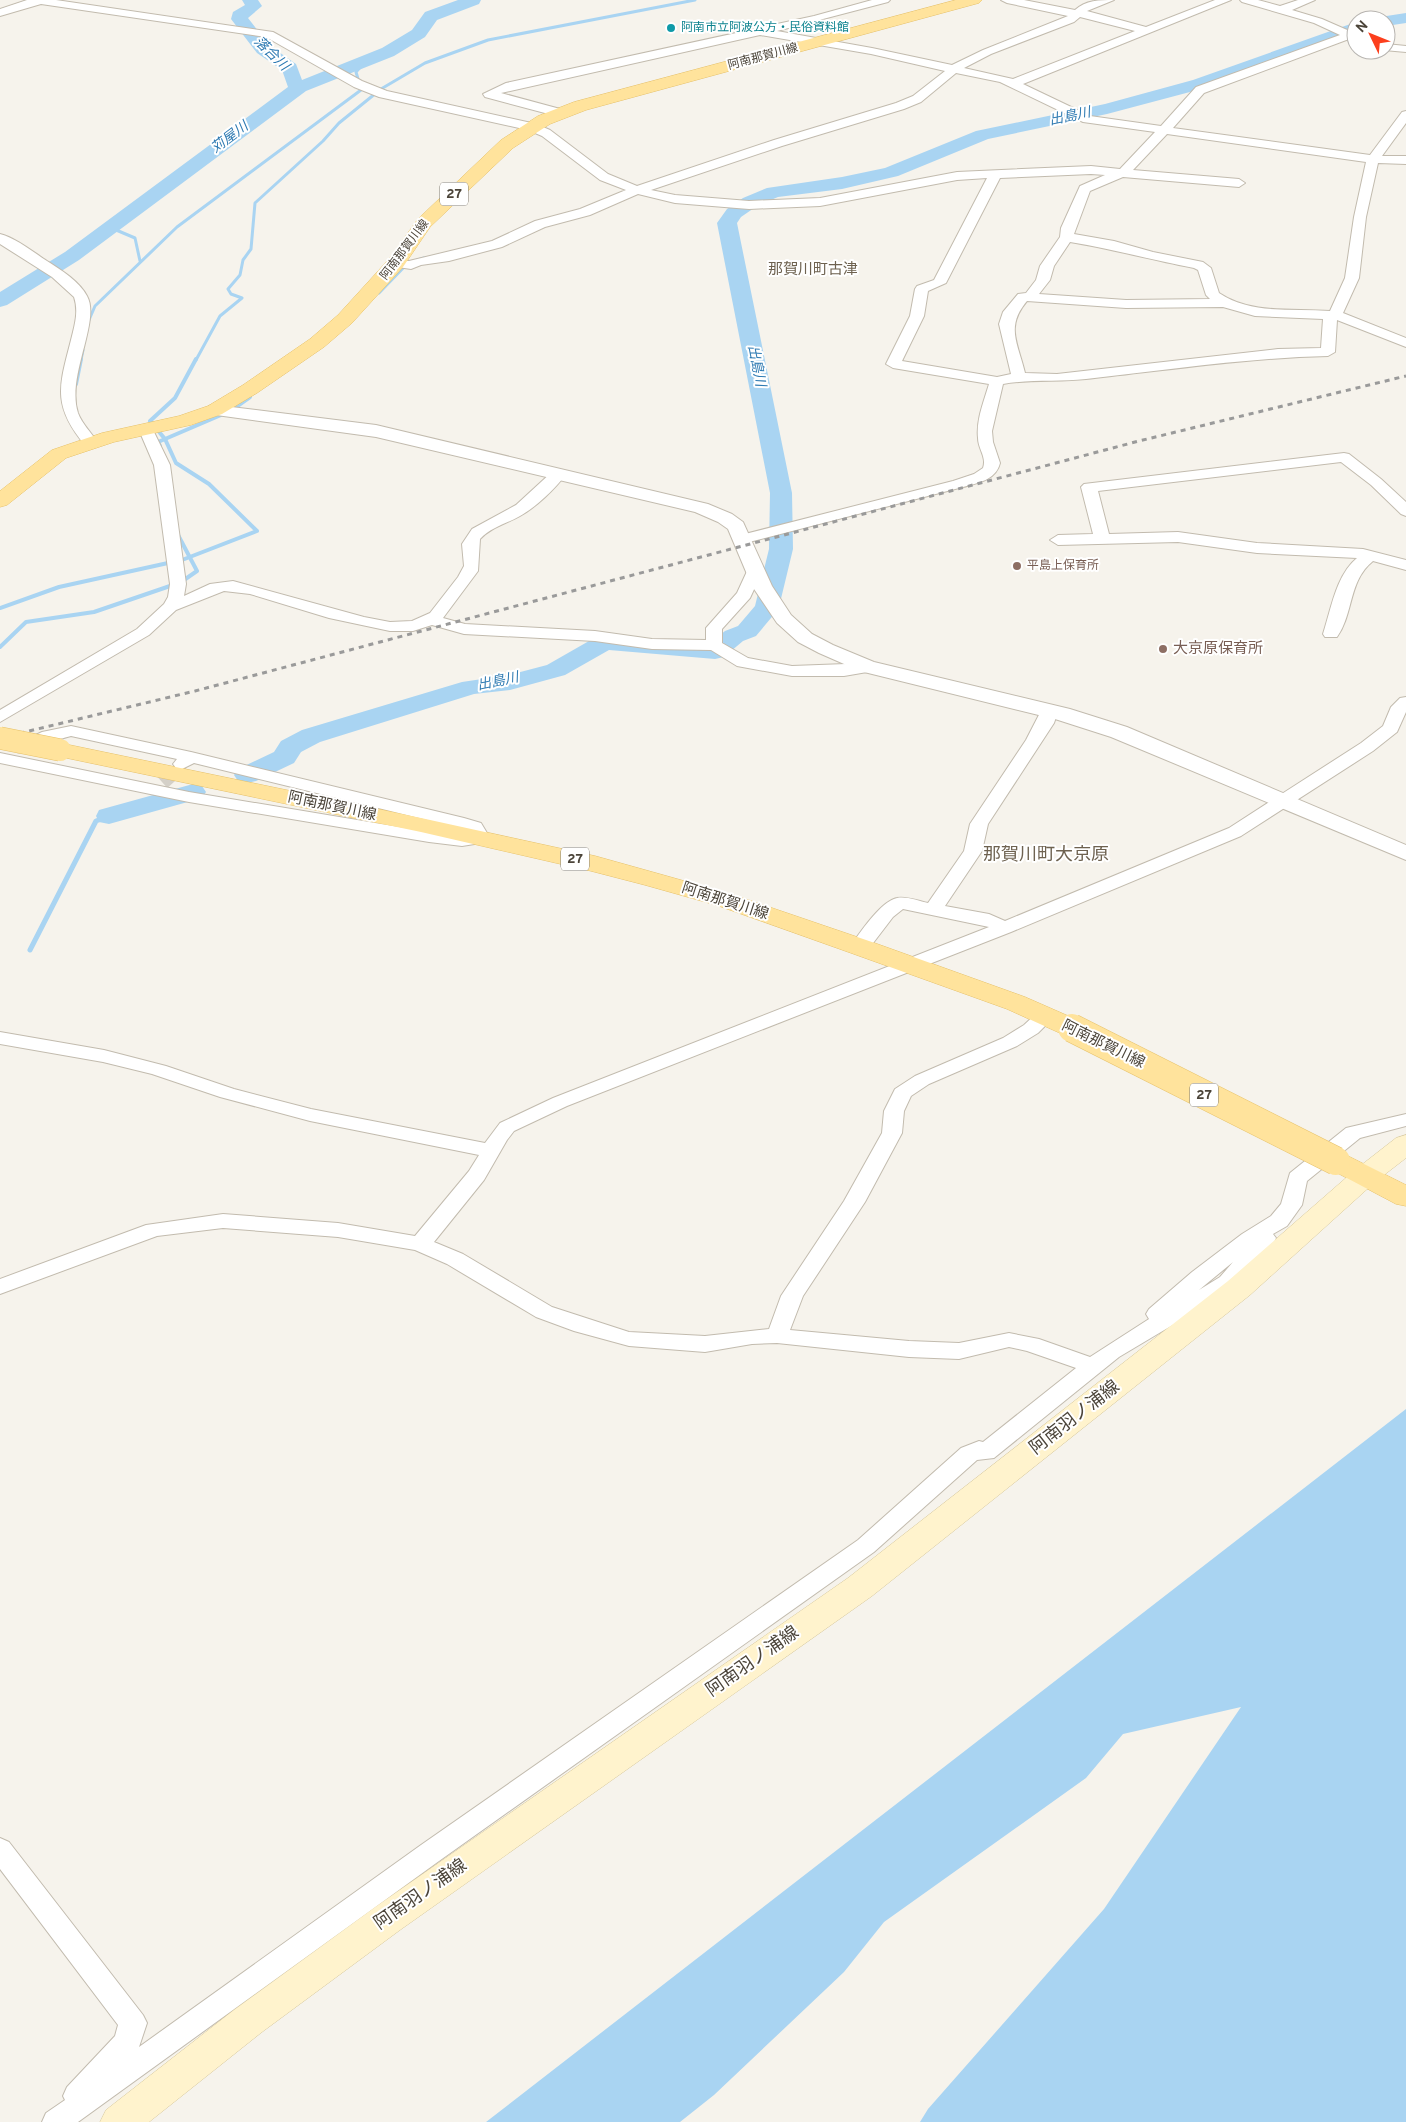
<svg xmlns="http://www.w3.org/2000/svg" width="1406" height="2122" font-family="Overpass,'Noto Sans JP',sans-serif">
  <rect width="100%" height="100%" fill="#f6f3ec"/>
  <!-- water -->
  <path fill="#a9d4f2" d="M1406 1409V2122H920L928 2109 1104 1909 1241 1707 1123 1734 1086 1778 884 1922 844 1972 714 2095 680 2122H486Z"/>
  <g fill="none" stroke-linecap="round" stroke-linejoin="round">
    <!-- stream-far2 -->
    <path stroke="#a9d4f2" stroke-width="3" d="M358 79 356 72 366 61
      M109 227 135 238 140 261
      M379 293 408 263 424 258
      M242 298 231 294 228 289 240 275 243 260 251 249 255 203 323 141 339 123 381 89 425 63 488 40 695 0
      M89 320 95 306 177 227 361 90
      M81 360 83 350
      M196 360 220 316 242 298"/>
    <!-- stream-far1 -->
    <path stroke="#a9d4f2" stroke-width="4" d="M76 384 81 359
      M236 407 250 397
      M160 446 158 442 221 415
      M177 533 197 571 184 580
      M182 560 257 531 209 484 176 463 165 439 150 421 175 398 196 359
      M0 608 59 587 168 563
      M0 647 26 622 94 612 170 586"/>
    <!-- stream -->
    <path stroke="#a9d4f2" stroke-width="5" d="M30 950 96 821 109 816"/>
    <!-- river -->
    <path fill="#a9d4f2" fill-rule="evenodd" d="M242 0H258L262 6 248 18 269 45 296 64 302 80 382 48 412 30 425 12 458 0H481L479 4 437 20 425 37 394 56 306 91 79 260 7 305 0 307V292L65 252 288 87 282 70 257 53 231 19 233 12 245 5Z
      M1406 13V23L1386 26V20H1378L1380 17Z
      M1356 22V33L1205 88 1107 114 988 139 898 176 842 189 778 197 757 206 741 217 737 223 792 493 793 549 779 607 776 612 756 636 743 641 724 657 715 659 609 650 565 675 510 690 474 694 320 742 301 752 294 763 256 781 247 783 238 781 234 775 238 769 274 752 281 741 302 730 462 682 509 675 547 665 596 637 605 635 709 644 725 631 738 626 755 606 769 549 770 493 717 223 727 209 743 198 767 188 842 177 885 168 976 131 1105 104 1193 80Z
      M193 784 202 786 206 792 202 798 109 824 99 822 96 816 99 810Z"/>
    <!-- minor-tunnel -->
    <path stroke="#d4d0c8" stroke-width="16" stroke-dasharray="16 8" stroke-linecap="butt" d="M162 782 182 764"/>
    <defs>
      <path id="minor" d="M27 0H56L273 32 362 81 387 91 536 124 550 130 608 174 637 186 774 140 896 103 913 96 945 71 871 54 760 35 501 93 564 110 566 113 564 116 560 117 485 97 483 94 506 83 814 16 872 0H890L888 2 777 31 872 48 952 65 983 50 1068 16 1007 3 1001 0H1024L1075 10C1086 0 1099 0 1114 0L1087 11 1146 27 1215 0H1231L1023 84 1090 116 1161 126 1196 87 1340 35 1314 23 1242 2 1240 0H1258L1280 6 1298 0H1315L1292 10 1322 19 1354 33 1356 40 1349 39 1204 93 1173 128 1370 155 1402 112 1406 111V123L1382 156H1406V164L1378 163 1366 217 1359 278 1343 313 1406 338V347L1337 320 1335 352 1328 356C1247 358 1167 370 1086 379 1059 382 1030 379 1003 384L992 431 993 442 1000 463C996 480 978 483 963 487L749 542H737L735 539 737 536 953 481 974 474 983 468C987 457 978 449 978 438 976 420 984 401 989 384L893 368 886 364 910 316 915 289 917 286 934 280 987 178 957 180 820 206 749 209 675 203 638 194 590 215 545 227 502 247 449 261 421 265 411 269 391 266 389 263 391 260 409 261 492 241 535 221 580 209 626 190 600 180 542 136 528 130 379 97 354 87 266 37 41 4 0 16V9ZM1080 17 1135 31 1013 79 964 68 991 54 1074 22ZM956 73 1000 82 1083 122 1155 132 1120 169 1091 166 957 172 820 198 749 201 675 195 651 190 782 146 904 109 921 102ZM1167 134 1366 162 1354 217 1345 278 1330 311C1292 308 1252 315 1219 293L1211 268 1203 262 1153 252 1114 241 1074 234 1090 191 1123 177 1239 187 1245 183 1239 179 1133 170ZM1091 174 1105 175 1080 186 1061 228 1060 237 1040 266 1036 280 1026 293 1018 294 1003 312 999 324 1011 374 997 377 902 361 924 316 928 291 946 283 1000 178ZM1070 242C1112 249 1153 260 1194 268L1198 270 1206 295 1210 299 1126 300 1039 294 1050 280 1054 266ZM1027 301 1126 308 1223 307 1255 316 1323 319 1321 348 1278 349 1057 374 1025 373C1018 343 1005 327 1027 301Z
        M1386 44 1406 46V52L1384 50H1386Z
        M0 234C16 238 33 252 47 261 61 270 79 281 87 296 101 321 66 377 78 413 82 424 91 432 97 442L95 445H85C49 402 61 382 73 332 76 320 78 309 74 297L52 277 0 244Z
        M146 426 153 430 170 465 186 584 184 596 210 584 233 581 364 617 390 622 412 621 430 613 458 577 464 566 462 544 472 529 516 505 553 471 558 469 566 474C555 489 536 507 520 516 506 524 491 527 480 539L478 571 443 618 465 624 595 631 652 639 706 640V628L737 593 749 567 755 565 763 570 750 598 722 629V643L748 658 792 666 873 663 875 667 873 671 844 676H792L737 666 711 650 652 649 595 641 464 634 432 625 413 631H390L329 618 250 594 224 591 176 610 149 635 0 722V710L137 629 164 604 168 597 170 584 154 465 139 430Z
        M1344 453 1349 454 1381 479 1406 502V516L1401 514 1371 485 1341 462 1098 491 1109 534 1178 532 1257 543 1363 549 1406 560V570L1373 561C1348 581 1354 613 1337 637H1325L1323 634C1331 610 1336 575 1357 558L1257 553 1178 542 1058 545 1050 540 1058 535 1093 534 1081 487 1084 484Z
        M1406 697V712L1397 732 1373 751 1241 836 1011 932 567 1106 514 1131 507 1140 484 1180 434 1242 463 1254 552 1307 629 1332 705 1336 769 1329 781 1296 844 1201 882 1133 884 1111 895 1089 915 1076 1003 1038 1024 1025 1038 1012H1052L1055 1016 1038 1033 1017 1046 929 1084 911 1096 904 1111 902 1133 865 1202 803 1296 790 1330 909 1341 959 1343 1009 1333 1039 1339 1090 1357 1149 1319 1146 1314 1149 1309 1192 1272 1242 1234 1271 1216 1281 1204 1290 1173 1346 1128 1406 1114V1126L1360 1138 1307 1181 1302 1205 1287 1226 1273 1234 1276 1238 1271 1248 1242 1280 1250 1288 1247 1293 1239 1295 1228 1292 1119 1357 994 1458 977 1460 874 1552 439 1861 78 2122H42L46 2113 65 2100 63 2096 67 2087 115 2036 118 2025 0 1869V1838L9 1842 143 2015 147 2023 139 2047 421 1845 858 1540 961 1448 979 1441 983 1442 1076 1368 1027 1351 1009 1347 959 1359 909 1357 777 1343 752 1344 705 1352 629 1346 574 1331 536 1317 447 1264 415 1250 338 1237 223 1228 157 1236 0 1294V1279L146 1225 223 1214 338 1223 415 1236 469 1171 479 1155 310 1121 220 1097 152 1074 103 1062 0 1044V1032L104 1050 166 1066 234 1089 311 1109 485 1143 500 1123 553 1098 989 927 903 909 893 917 867 951H853L850 947C859 934 881 901 897 898 906 896 919 901 928 903L964 851 970 824 1026 740 1043 707H1055L1058 711 1054 723 988 824 982 851 945 906 989 914 1005 921 1229 828 1361 743 1383 726 1391 707 1400 698ZM1233 1262 1220 1277 1199 1290Z
        M71 726 191 752 464 818 481 823 490 838 487 842 462 846 429 842 189 802 0 763V753L189 792 429 832 462 836 470 834 468 831 452 826 194 763 182 769 176 768 173 764 177 759 71 736C56 739 28 754 17 752L14 748 17 744 42 732Z"/>
      <path id="tertiary" d="M215 405 376 425 708 504 732 514 743 522 772 586 791 615 812 634 833 645 874 662 1070 709 1127 727 1406 845V860L1111 737 1055 719 860 671 819 653 798 642 777 623 752 586 728 529 718 522 695 512 376 437 209 414 206 410 209 406Z"/>
      <path id="secondary" d="M1406 1135V1158L1375 1182 1250 1295 872 1596 400 1930 262 2032 149 2122H100L106 2110 234 2010 374 1908 848 1578 1228 1281 1355 1170 1396 1138Z"/>
      <path id="primary" d="M956 0H982L979 3 586 110 550 124 513 148 430 227 403 267 352 323 324 347 257 393 222 414 191 425 114 442 66 458 7 505 0 507V491L52 450 102 433 179 416 208 406 243 385 310 339 338 315 389 259 418 219 501 140 538 116 574 102Z
        M60 743 421 818 595 856 663 875 734 895 869 941 1025 997 1082 1022 1086 1028 1082 1034 1072 1036 1062 1034 1007 1009 851 953 716 905 645 885 591 871 421 832 52 755 48 750 52 745Z
        M1336 1152 1346 1155 1406 1185V1206L1396 1204 1326 1167 1322 1161 1326 1155Z"/>
    </defs>
    <!-- minor casing -->
    <use href="#minor" stroke="#c2bbae" stroke-width="2"/>
    <!-- tertiary casing -->
    <use href="#tertiary" stroke="#c2bbae" stroke-width="2"/>
    <!-- secondary casing -->
    <use href="#secondary" stroke="#d6c79b" stroke-width="1"/>
    <!-- primary casing -->
    <use href="#primary" stroke="#e6c16a" stroke-width="1"/>
    <!-- minor -->
    <use href="#minor" fill="#fff" fill-rule="evenodd"/>
    <!-- tertiary -->
    <use href="#tertiary" fill="#fff" fill-rule="evenodd"/>
    <!-- secondary -->
    <use href="#secondary" fill="#fff3cd" fill-rule="evenodd"/>
    <!-- primary -->
    <use href="#primary" fill="#ffe39c" fill-rule="evenodd"/>
    <!-- rail -->
    <path stroke="#9a9a9a" stroke-width="3" stroke-dasharray="5 5" stroke-linecap="butt" d="M0 738 195 691 1139 441 1406 376"/>
    <defs>
      <path id="primary-bridge-far1" d="M0 738 60 750"/>
      <path id="primary-bridge" d="M1072 1028 1336 1161"/>
    </defs>
    <!-- primary-bridge-far1 casing -->
    <use href="#primary-bridge-far1" stroke="#e6c16a" stroke-width="23" stroke-linecap="butt"/>
    <!-- primary-bridge casing -->
    <use href="#primary-bridge" stroke="#e6c16a" stroke-width="29" stroke-linecap="butt"/>
    <!-- primary-bridge-far1 -->
    <use href="#primary-bridge-far1" stroke="#ffe39c" stroke-width="22"/>
    <!-- primary-bridge -->
    <use href="#primary-bridge" stroke="#ffe39c" stroke-width="28"/>
  </g>
  <!-- markers -->
  <circle fill="#0f9aa8" stroke="#fff" stroke-width="2" cx="671" cy="28" r="5"/>
  <g fill="#8d6e63" stroke="#fff" stroke-width="2">
    <circle cx="1017" cy="566" r="5"/>
    <circle cx="1163" cy="649" r="5"/>
  </g>
  <g text-anchor="middle" dominant-baseline="central" stroke-width="4" stroke-linejoin="round" paint-order="stroke">
    <!-- far-culture labels -->
    <g font-size="12" fill="#0d838f" stroke="#fff" text-anchor="start">
      <text x="681" y="28">阿南市立阿波公方・民俗資料館</text>
    </g>
    <!-- far-street labels -->
    <g font-size="12" fill="#4b4439" stroke="#fff">
      <text transform="translate(763 57) rotate(-15)">阿南那賀川線</text>
      <text transform="translate(405 250) rotate(-53)">阿南那賀川線</text>
    </g>
    <!-- far-education labels -->
    <g font-size="12" fill="#785e54" stroke="#fff" text-anchor="start">
      <text x="1027" y="566">平島上保育所</text>
    </g>
    <!-- far-water labels -->
    <g font-size="14" font-style="italic" fill="#2e7ab2" stroke="#fff">
      <text transform="translate(271 54) rotate(44)">落合川</text>
      <text transform="translate(1070 117) rotate(-12)">出島川</text>
      <text transform="translate(230 138) rotate(-37)">苅屋川</text>
      <text transform="translate(756 366) rotate(79)">出島川</text>
      <text transform="translate(498 682) rotate(-12)">出島川</text>
    </g>
    <!-- shield labels -->
    <g fill="#fff" stroke="#817c74" stroke-width="1">
      <rect x="440" y="182.5" width="28" height="23" rx="4"/>
      <rect x="561" y="847.5" width="28" height="23" rx="4"/>
      <rect x="1190" y="1083.5" width="28" height="23" rx="4"/>
    </g>
    <g font-size="14" font-weight="bold" fill="#4b4439">
      <text x="454" y="194">27</text>
      <text x="575" y="859">27</text>
      <text x="1204" y="1095">27</text>
    </g>
    <!-- far-quarter labels -->
    <g font-size="15" fill="#6e6250" stroke="#fff">
      <text x="813" y="270">那賀川町古津</text>
    </g>
    <!-- education labels -->
    <g font-size="15" fill="#785e54" stroke="#fff" text-anchor="start">
      <text x="1173" y="649">大京原保育所</text>
    </g>
    <!-- street labels -->
    <g font-size="15" fill="#4b4439" stroke="#fff">
      <text transform="translate(332 807) rotate(12)">阿南那賀川線</text>
      <text transform="translate(725 902) rotate(18)">阿南那賀川線</text>
      <text transform="translate(1103 1045) rotate(26)">阿南那賀川線</text>
    </g>
    <!-- quarter labels -->
    <g font-size="18" fill="#6e6250" stroke="#fff">
      <text x="1046" y="855">那賀川町大京原</text>
    </g>
    <!-- near-street labels -->
    <g font-size="18" fill="#4b4439" stroke="#fff">
      <text transform="translate(1075 1418) rotate(-38)">阿南羽ノ浦線</text>
      <text transform="translate(753 1662) rotate(-35)">阿南羽ノ浦線</text>
      <text transform="translate(421 1895) rotate(-35)">阿南羽ノ浦線</text>
    </g>
  </g>
  <!-- north arrow -->
  <g transform="translate(1371 35) rotate(313)"><circle r="24" fill="#ffffff" stroke="#b7b4b0"/>
  <path d="M0-4L9 19L0 12L-9 19Z" fill="#fc3f1d"/>
  <text y="-8" font-size="14" font-weight="bold" text-anchor="middle" fill="#4b4439">N</text>
  </g>
</svg>
